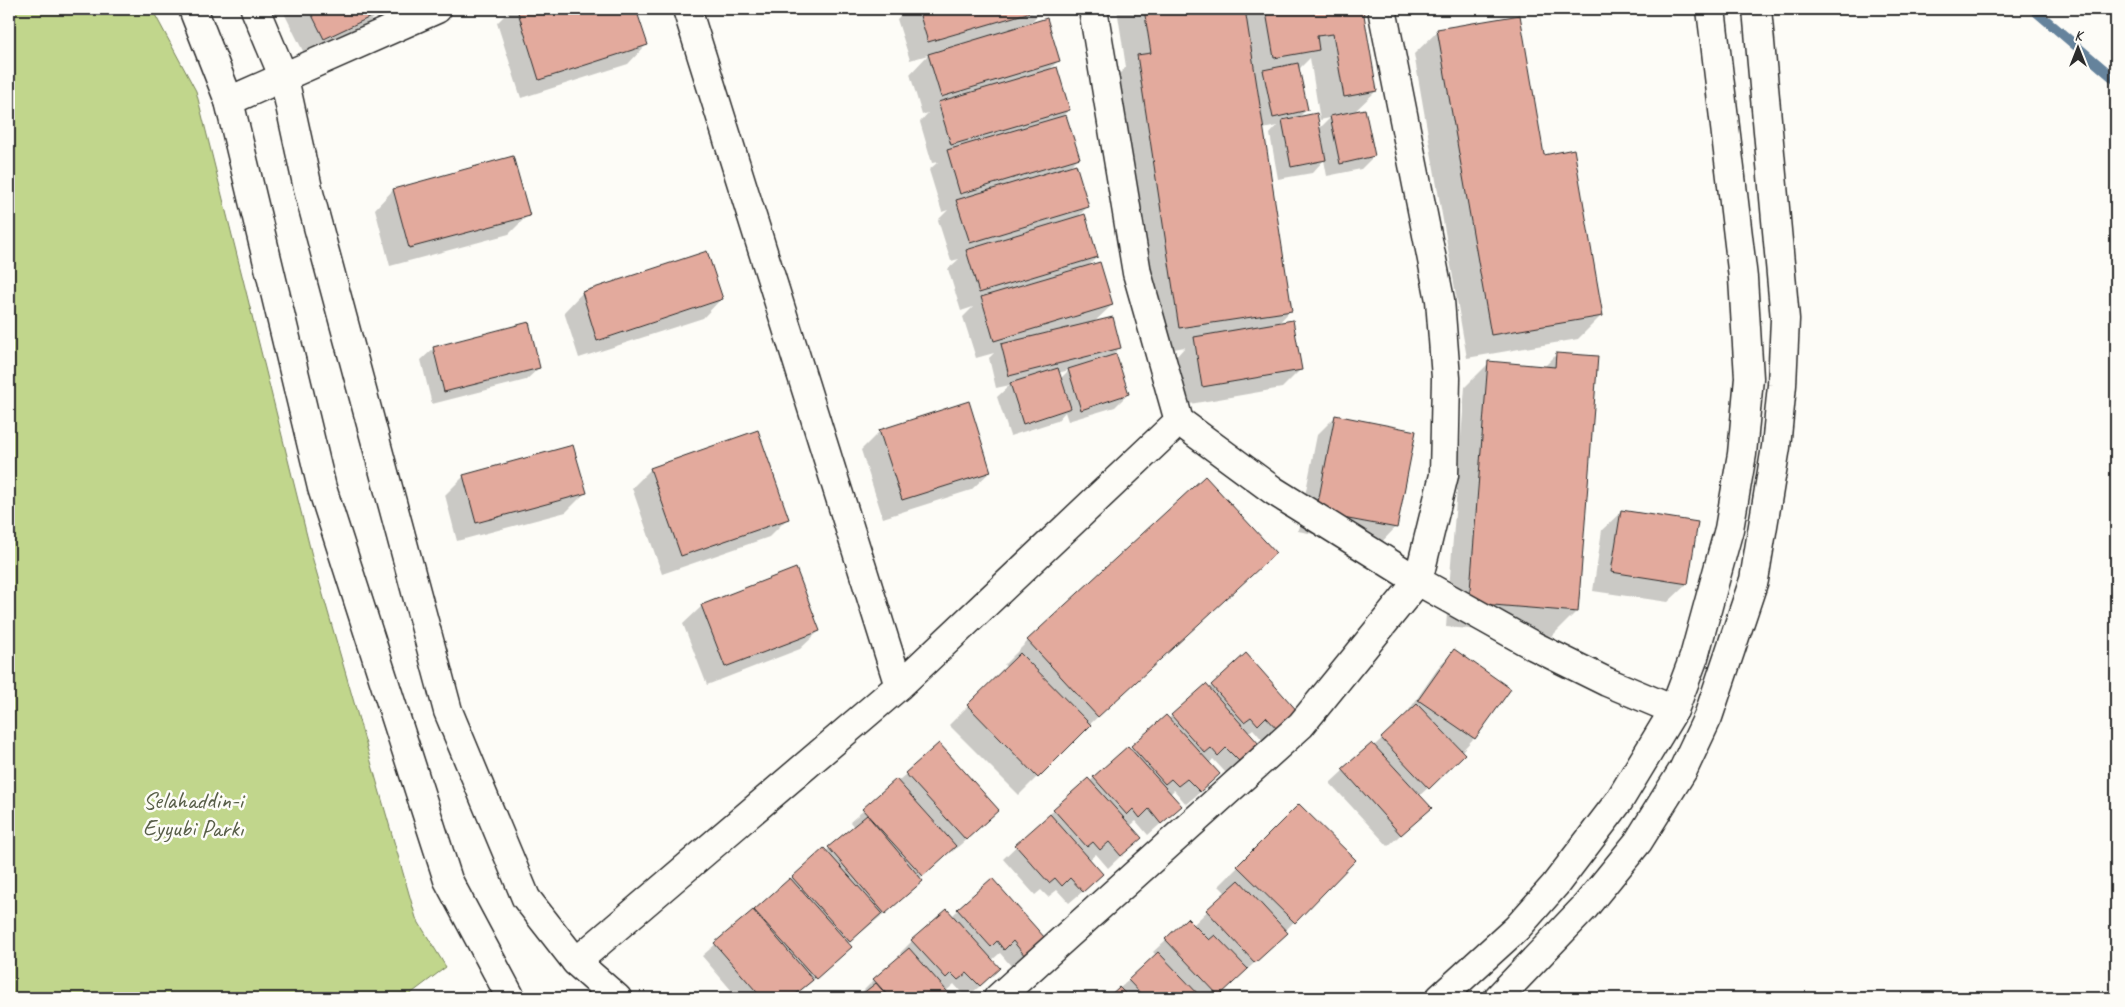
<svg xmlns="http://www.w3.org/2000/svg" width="2125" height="1007" font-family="Caveat,sans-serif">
  <rect width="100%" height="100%" fill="#fdfcf7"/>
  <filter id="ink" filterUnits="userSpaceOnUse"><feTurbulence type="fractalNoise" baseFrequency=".02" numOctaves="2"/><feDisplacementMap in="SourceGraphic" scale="10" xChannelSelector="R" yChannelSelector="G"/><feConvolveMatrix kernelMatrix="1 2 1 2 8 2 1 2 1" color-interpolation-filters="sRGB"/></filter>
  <g filter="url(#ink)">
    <!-- green -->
    <path fill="#c1d68c" stroke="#76805c" d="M9 9H152L196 91 313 560 416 918 446 967 405 998H9Z"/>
    <!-- shadow -->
    <path fill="#0003" fill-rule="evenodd" d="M282 9H378L380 12 361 30 306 57Z
      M511 9H635L646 45 628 64 521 98 497 23Z
      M907 9H1044L1028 25 1058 61 1049 70 1069 110 1060 118 1078 158 1068 168 1087 207 1077 218 1097 257 1087 267 1112 305 1093 323 1119 348 1111 357 1128 394 1115 407 1068 421 1065 412 1057 421 1010 436 997 397 1010 385 996 388 989 358 994 353 976 358 963 317 973 307 961 311 948 269 959 259 951 261 938 220 948 210 942 212 929 170 938 162 932 163 920 122 928 113 922 115 910 74 928 55 910 60 897 19ZM1069 370 1060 379 1058 373Z
      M1117 9H1362L1376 91 1353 113 1374 156 1361 169 1327 176 1324 160 1312 173 1278 179 1270 134 1277 126 1263 129 1291 310 1278 324 1301 369 1282 388 1184 405 1176 357 1185 347 1156 352 1113 80 1126 67ZM1310 58 1320 120 1330 118 1319 129 1298 118 1306 110 1298 70Z
      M1438 31 1543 156 1602 315 1578 339 1467 358 1414 54Z
      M393 190 528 215 509 234 390 266 375 209Z
      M582 293 721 299 703 318 579 358 564 312Z
      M434 348 539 368 526 380 432 404 421 360Z
      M1557 354 1576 612 1552 636 1446 627 1465 387 1489 363 1544 367Z
      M1336 416 1396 527 1378 546 1298 531 1317 435Z
      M880 431 990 472 971 490 883 518 861 450Z
      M651 469 788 518 769 537 662 574 632 488Z
      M464 476 585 493 566 512 457 541 445 495Z
      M1205 478 1274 553 1089 725 1019 795 949 725 1007 667 1004 665 1028 641Z
      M1621 512 1687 584 1668 602 1593 591 1602 530Z
      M702 606 819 631 800 649 707 685 683 624Z
      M1454 651 1474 738 1461 752 1451 767 1419 796 1417 820 1388 846 1330 783 1372 744 1374 746 1408 714 1407 713 1441 664Z
      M1246 655 1297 713 1265 743 1253 729 1248 733 1258 744 1226 773 1213 759 1209 764 1206 787 1186 804 1174 790 1170 794 1167 818 1148 835 1136 821 1130 826 1140 838 1108 868 1096 854 1089 860V886L1069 903 1057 890 1048 897 1041 890 1035 895 1003 859 1054 810 1130 749 1166 716 1168 719 1208 689Z
      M906 774 985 823 952 852 951 850 919 879 921 881 908 894 847 944 850 947 838 960 792 998H738L702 956 824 850 825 852 854 827 850 822Z
      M1299 806 1354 860 1285 931 1274 945 1216 998H1109L1156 955 1153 952 1187 920 1193 925 1226 893 1219 886Z
      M958 910 1031 950 1012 967 1000 953 991 961 986 981 966 998 954 984 946 991 952 998H859L863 995 861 993 874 980 902 956 900 953 912 941 952 916Z"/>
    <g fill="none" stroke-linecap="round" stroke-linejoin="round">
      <!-- stream -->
      <path stroke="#65839c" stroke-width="10" d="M2033 9 2116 80"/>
    </g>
    <!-- building -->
    <path fill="#e3aa9d" stroke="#2b2b2b" d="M309 9H380L381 12 324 39Z
      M517 9H636L648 45 539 80Z
      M918 9H1041L928 42Z
      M1144 9H1245L1292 311 1179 328 1137 55 1151 53Z
      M1273 9H1363L1377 91 1344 97 1333 34 1317 36 1319 50 1274 58 1266 12 1273 11Z
      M1520 15 1544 155 1574 149 1603 316 1491 335 1437 29Z
      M1047 18 1060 61 941 97 928 54Z
      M1298 63 1308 110 1273 118 1263 70Z
      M1057 67 1070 110 951 145 938 102Z
      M1365 109 1375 156 1340 164 1330 116Z
      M1317 113 1326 160 1291 167 1282 120Z
      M1066 115 1080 158 960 194 947 150Z
      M513 156 530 216 409 248 393 189Z
      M1076 164 1089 207 970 243 956 200Z
      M1085 214 1098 257 979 293 966 250Z
      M707 251 723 299 597 341 582 292Z
      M1100 262 1113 305 994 341 981 297Z
      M1113 317 1121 348 1009 376 1001 344Z
      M1293 320 1302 370 1202 387 1194 337Z
      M529 322 540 368 444 392 433 347Z
      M1556 353 1598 356 1578 612 1469 603 1488 361 1555 367Z
      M1116 354 1129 394 1081 410 1068 369Z
      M1058 368 1071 408 1023 424 1010 383Z
      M969 401 991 472 902 500 879 430Z
      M1335 415 1416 431 1397 528 1316 513Z
      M758 430 789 519 681 556 650 468Z
      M573 445 587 493 476 523 463 475Z
      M1205 476 1276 553 1098 717 1027 640Z
      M1621 510 1698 522 1688 584 1611 572Z
      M796 568 820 631 725 667 701 605Z
      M1454 649 1511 689 1475 739 1418 700Z
      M1020 653 1091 725 1038 778 967 705Z
      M1246 653 1299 713 1279 731 1266 717 1258 725 1251 717 1244 722 1211 685Z
      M1206 684 1259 744 1239 761 1226 748 1218 756 1211 748 1205 753 1171 715Z
      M1417 704 1465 754 1429 789 1381 738Z
      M1166 715 1220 774 1200 792 1187 779 1178 786 1171 779 1165 784 1131 746Z
      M939 743 999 810 966 840 905 773Z
      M1372 743 1432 808 1401 835 1342 769Z
      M1128 746 1182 806 1161 824 1149 809 1140 818 1133 809 1127 815 1093 777Z
      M1088 778 1142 838 1121 856 1109 842 1100 850 1093 842 1087 847 1053 809Z
      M896 779 956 846 923 876 862 809Z
      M1299 804 1356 860 1295 923 1237 866Z
      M1050 814 1103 874 1083 892 1070 878 1062 886 1055 878 1049 883 1015 845Z
      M867 815 923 881 885 914 828 847Z
      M824 848 882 913 850 942 792 877Z
      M790 878 852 947 816 979 754 910Z
      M992 878 1045 938 1025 956 1013 941 1004 950 997 941 991 947 957 909Z
      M1239 880 1288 933 1255 963 1206 910Z
      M947 909 1000 968 980 986 967 973 958 980 951 973 946 978 911 940Z
      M753 910 813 980 791 998H762L714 943Z
      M1187 918 1209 940 1215 935 1248 969 1219 996 1165 939Z
      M909 948 953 998H890L873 979Z
      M1158 952 1202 998H1145L1128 980Z
      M876 983 889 998H857Z
      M1119 987 1130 998H1107Z"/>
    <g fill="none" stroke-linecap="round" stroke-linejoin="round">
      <defs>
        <path id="street" d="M687 9 899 686
          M1093 9 1137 273 1179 421 1274 491 1418 581 1534 646 1607 682 1674 710
          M229 101 437 9
          M576 962 899 686 1179 421
          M998 998 1301 725 1418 581 1444 475 1446 378 1440 300 1382 9"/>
        <path id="secondary" d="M193 9 229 101 322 488 448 880 511 998
          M255 9 284 78 309 193 448 711 526 898 576 962 617 998
          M1440 998 1517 928 1555 885 1619 801 1674 710 1694 657 1729 529 1742 454 1749 378 1743 278 1711 9
          M1498 998 1585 907 1638 842 1683 770 1708 717 1754 580 1776 447 1782 385 1785 319 1757 9"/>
      </defs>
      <!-- street casing -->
      <use href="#street" stroke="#2b2b2b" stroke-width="31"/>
      <!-- secondary casing -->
      <use href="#secondary" stroke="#2b2b2b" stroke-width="31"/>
      <!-- street -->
      <use href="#street" stroke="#fdfcf7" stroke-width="28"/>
      <!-- secondary -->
      <use href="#secondary" stroke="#fdfcf7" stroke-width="28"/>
    </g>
  </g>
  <g text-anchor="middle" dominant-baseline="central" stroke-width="5" stroke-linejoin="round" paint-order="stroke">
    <!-- park labels -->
    <g font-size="24" fill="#585e48" stroke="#fdfcf7">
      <text x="193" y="800">Selahaddin-i<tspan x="193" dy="28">Eyyubi Parkı</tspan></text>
    </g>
  </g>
  <!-- margin -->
  <rect width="2125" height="1007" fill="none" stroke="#fdfcf7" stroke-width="30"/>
  <rect x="15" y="15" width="2095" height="977" fill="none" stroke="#2b2b2b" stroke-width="2" filter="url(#ink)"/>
  <!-- north arrow -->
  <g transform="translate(2078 48)" stroke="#fdfcf7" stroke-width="4" paint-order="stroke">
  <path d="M0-4L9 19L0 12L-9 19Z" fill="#2b2b2b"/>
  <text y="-8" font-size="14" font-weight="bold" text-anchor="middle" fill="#2b2b2b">K</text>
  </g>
</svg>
